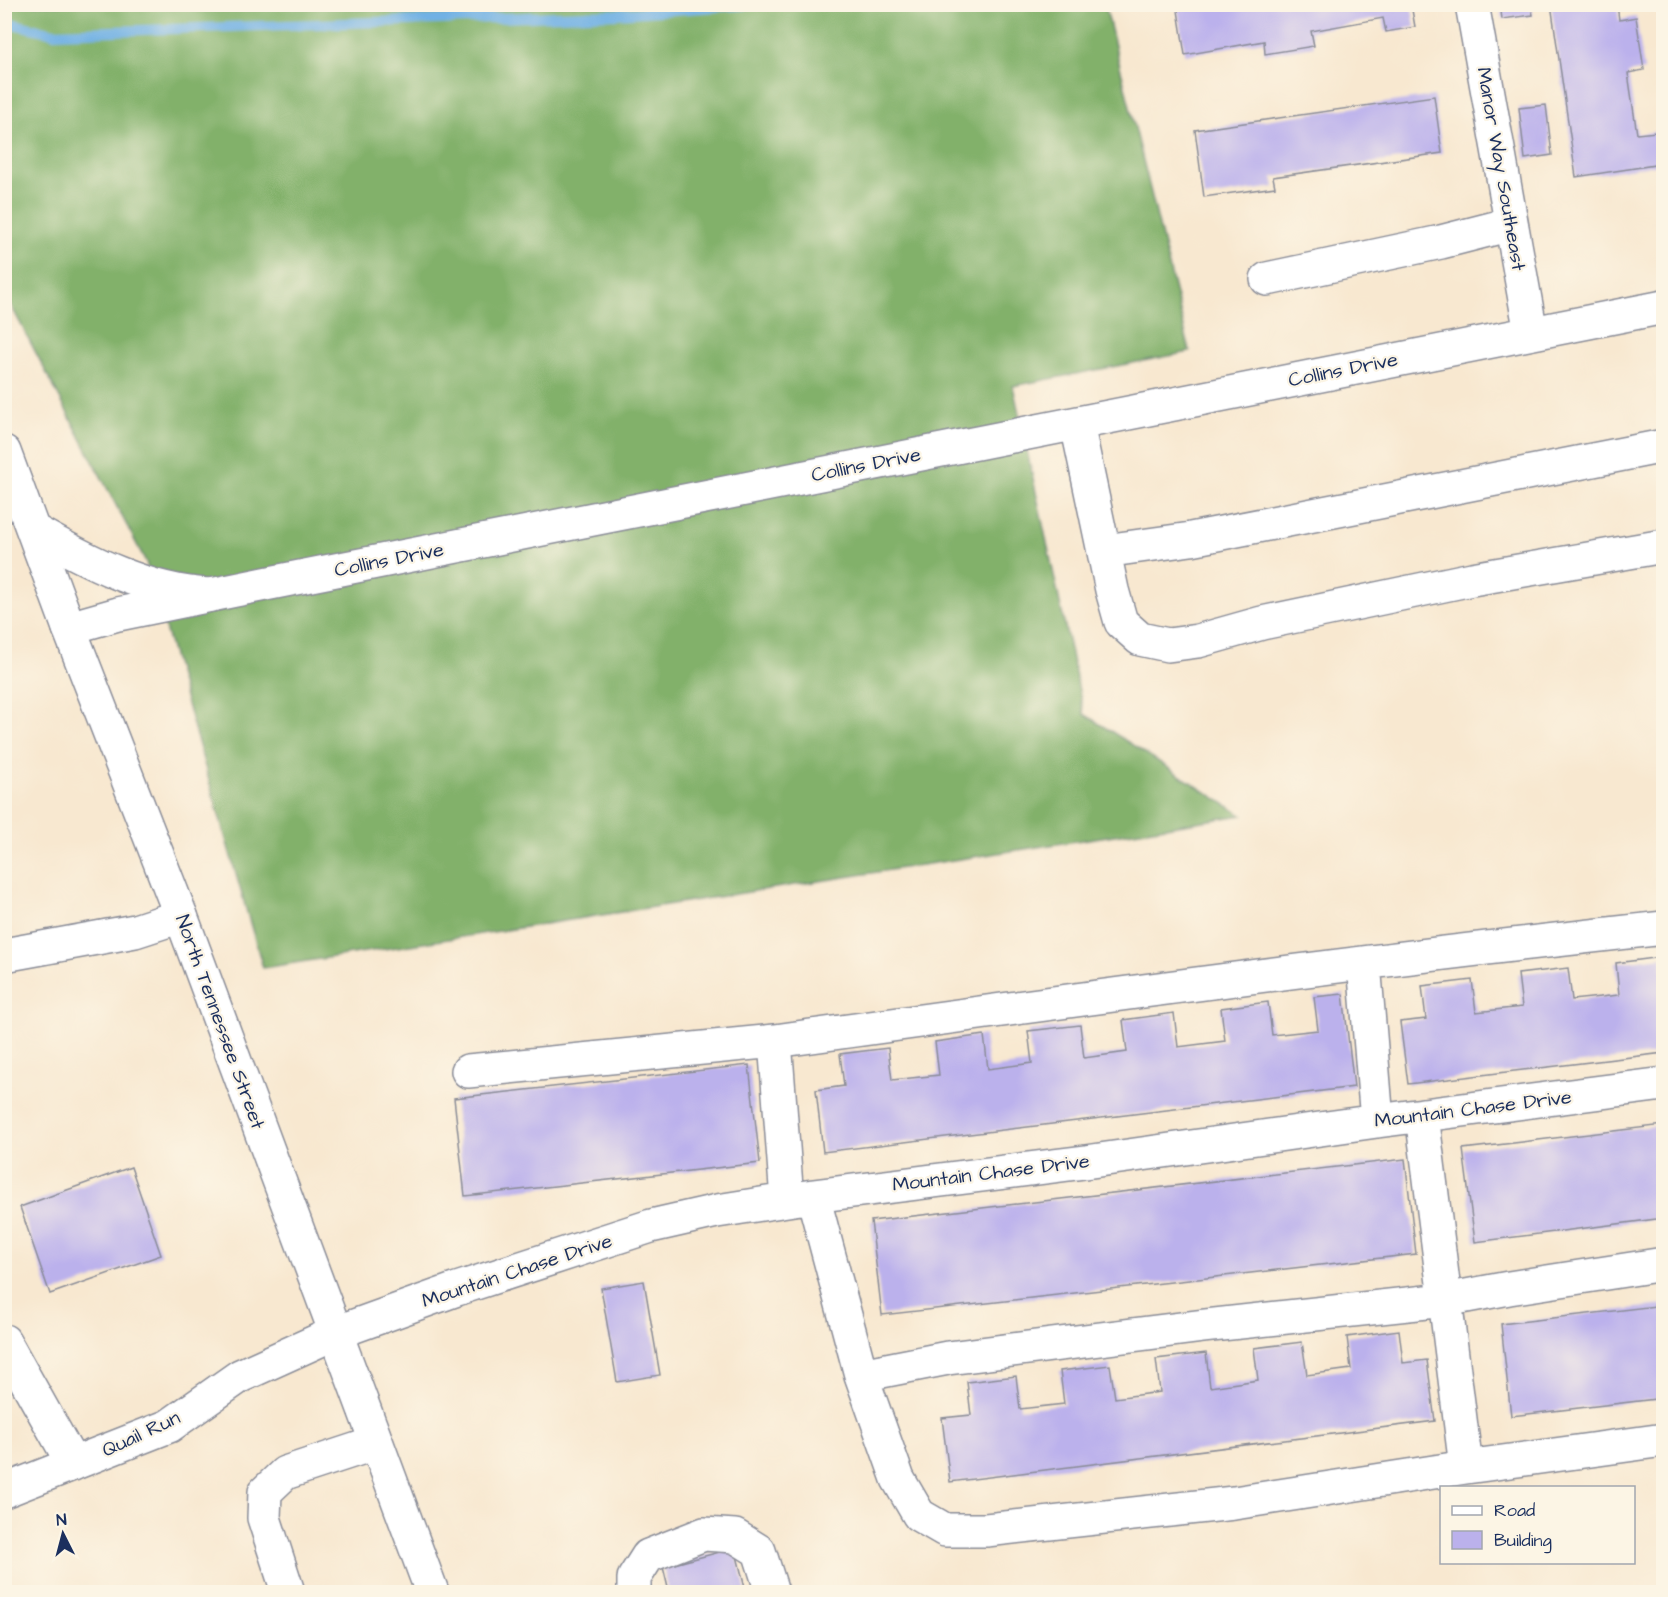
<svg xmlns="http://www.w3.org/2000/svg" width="1668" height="1597" font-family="'Architects Daughter',sans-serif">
  <rect width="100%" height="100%" fill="#fcf5e5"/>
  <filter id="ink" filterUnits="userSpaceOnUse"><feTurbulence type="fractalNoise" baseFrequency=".0167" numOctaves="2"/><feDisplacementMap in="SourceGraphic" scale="12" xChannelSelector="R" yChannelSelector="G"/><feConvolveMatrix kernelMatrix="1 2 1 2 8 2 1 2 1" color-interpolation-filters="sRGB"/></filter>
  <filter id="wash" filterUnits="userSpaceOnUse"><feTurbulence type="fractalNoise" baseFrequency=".008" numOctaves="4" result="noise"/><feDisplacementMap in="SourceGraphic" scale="24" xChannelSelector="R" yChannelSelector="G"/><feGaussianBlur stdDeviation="1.35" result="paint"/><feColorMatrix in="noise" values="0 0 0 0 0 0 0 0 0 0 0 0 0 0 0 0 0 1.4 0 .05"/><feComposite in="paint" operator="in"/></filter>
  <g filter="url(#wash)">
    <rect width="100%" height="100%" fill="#f8e8d0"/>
    <!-- forest -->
    <path fill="#82b16b" stroke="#4e7064" stroke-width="1.5" d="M4 5H1105L1190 352 1013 386 1084 714 1242 815 263 968 146 562 5 294Z"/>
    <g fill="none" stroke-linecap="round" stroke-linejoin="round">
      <!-- stream -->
      <path stroke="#71b1e4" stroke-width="10" d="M4 22 54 33 616 14 759 4"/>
    </g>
    <g id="blocks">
      <!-- building -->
      <path fill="#bbb1ec" d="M1177 4H1411L1415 27 1386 32 1383 18 1311 31 1314 46 1265 54 1264 41 1185 55Z
        M1500 4H1531L1533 15 1502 19Z
        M1551 4H1617L1619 20 1636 17 1644 70 1628 73 1637 134 1656 132 1661 164 1576 177Z
        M1434 96 1442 153 1273 177 1275 187 1204 197 1195 130Z
        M1546 105 1552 155 1525 159 1519 108Z
        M1662 957 1664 1053 1408 1084 1400 1022 1426 1019 1422 986 1472 980 1476 1012 1522 1007 1518 974 1568 968 1572 1000 1619 995 1616 963Z
        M1343 994 1354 1087 823 1152 816 1090 844 1086 840 1054 888 1048 892 1080 939 1075 935 1042 984 1035 988 1069 1032 1063 1028 1031 1080 1025 1084 1058 1127 1052 1123 1020 1174 1013 1178 1047 1225 1041 1221 1008 1268 1002 1272 1035 1318 1030 1314 997Z
        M749 1065 760 1163 465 1196 454 1098Z
        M1664 1125V1218L1475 1242 1463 1149Z
        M1405 1159 1416 1254 882 1315 871 1221Z
        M131 1167 161 1255 50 1294 20 1207Z
        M644 1281 660 1375 617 1382 601 1288Z
        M1664 1305V1398L1511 1416 1501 1324Z
        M1399 1330 1403 1363 1427 1360 1435 1421 950 1482 942 1418 971 1415 967 1382 1016 1376 1020 1409 1064 1404 1060 1371 1110 1365 1115 1398 1160 1392 1156 1359 1206 1353 1210 1387 1258 1380 1254 1348 1302 1342 1307 1375 1351 1369 1347 1337Z
        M735 1548 746 1592H669L663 1567Z"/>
    </g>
  </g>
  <g filter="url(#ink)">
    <use href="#blocks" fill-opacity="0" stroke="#8a8c97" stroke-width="1.5"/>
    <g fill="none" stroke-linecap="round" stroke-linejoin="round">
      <defs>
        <path id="minor" d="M1472 4 1531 333
          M1267 279 1441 242 1511 224
          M1077 424 1112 590 1121 622 1140 639 1168 645 1198 641 1262 623 1472 579 1664 546
          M1104 551 1191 539 1664 446
          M69 628 118 614 265 584 1664 307
          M4 955 135 931 181 916
          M1364 963 1377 1121
          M468 1071 775 1041
          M1422 1115 1466 1467
          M813 1196 861 1375 898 1479 919 1515 945 1530H986L1234 1503 1466 1467 1664 1440
          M787 1200 775 1041C1071 1000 1367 960 1664 928
          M4 1341 73 1464
          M861 1375 948 1358 1204 1326 1445 1300 1509 1288 1664 1264
          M4 1491 169 1426 240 1376 335 1333 457 1289 651 1226 717 1211 813 1196 1085 1162 1377 1121 1664 1084
          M288 1592 264 1518 265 1492 285 1473 376 1443
          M634 1592V1578L648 1556 704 1534 735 1536 759 1551 772 1592"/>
        <path id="major" d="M4 452 69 628 181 916 432 1592
          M33 530C87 561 147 592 210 595"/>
      </defs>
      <!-- minor casing -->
      <use href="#minor" stroke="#8a8c97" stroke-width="36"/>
      <!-- major casing -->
      <use href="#major" stroke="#8a8c97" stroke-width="36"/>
      <!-- minor -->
      <use href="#minor" stroke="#fff" stroke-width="33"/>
      <!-- major -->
      <use href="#major" stroke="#fff" stroke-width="33"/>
    </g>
  </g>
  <g text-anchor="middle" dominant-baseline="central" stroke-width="4.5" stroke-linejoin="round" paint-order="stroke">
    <!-- street labels -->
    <g font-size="20" fill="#1b2f5e" stroke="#fcf5e5">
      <text transform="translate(1501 169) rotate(80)">Manor Way Southeast</text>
      <text transform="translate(1343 370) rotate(-11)">Collins Drive</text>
      <text transform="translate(866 465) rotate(-11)">Collins Drive</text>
      <text transform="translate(389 560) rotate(-11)">Collins Drive</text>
      <text transform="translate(220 1022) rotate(70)">North Tennessee Street</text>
      <text transform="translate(1473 1109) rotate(-7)">Mountain Chase Drive</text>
      <text transform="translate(991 1173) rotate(-7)">Mountain Chase Drive</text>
      <text transform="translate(517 1271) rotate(-18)">Mountain Chase Drive</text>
      <text transform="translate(141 1434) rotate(-25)">Quail Run</text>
    </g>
  </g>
  <!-- margin -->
  <rect width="1668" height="1597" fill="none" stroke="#fcf5e5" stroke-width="24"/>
  <!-- legend -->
  <rect x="1440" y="1486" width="195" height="78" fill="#fcf5e5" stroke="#a2a6af" stroke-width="1.5"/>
  <rect x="1452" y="1506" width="30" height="9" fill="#ffffff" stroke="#a2a6af" stroke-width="1.5"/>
  <text x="1494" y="1516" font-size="18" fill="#1b2f5e">Road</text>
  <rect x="1452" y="1531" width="30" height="18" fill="#bbb1ec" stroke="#a2a6af" stroke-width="1.5"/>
  <text x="1494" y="1546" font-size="18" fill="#1b2f5e">Building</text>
  <!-- north arrow -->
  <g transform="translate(63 1534) rotate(354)" stroke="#fcf5e5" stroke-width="4.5" paint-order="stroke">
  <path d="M0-4.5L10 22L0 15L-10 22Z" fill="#1b2f5e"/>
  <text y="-9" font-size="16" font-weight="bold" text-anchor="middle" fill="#1b2f5e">N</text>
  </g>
</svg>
